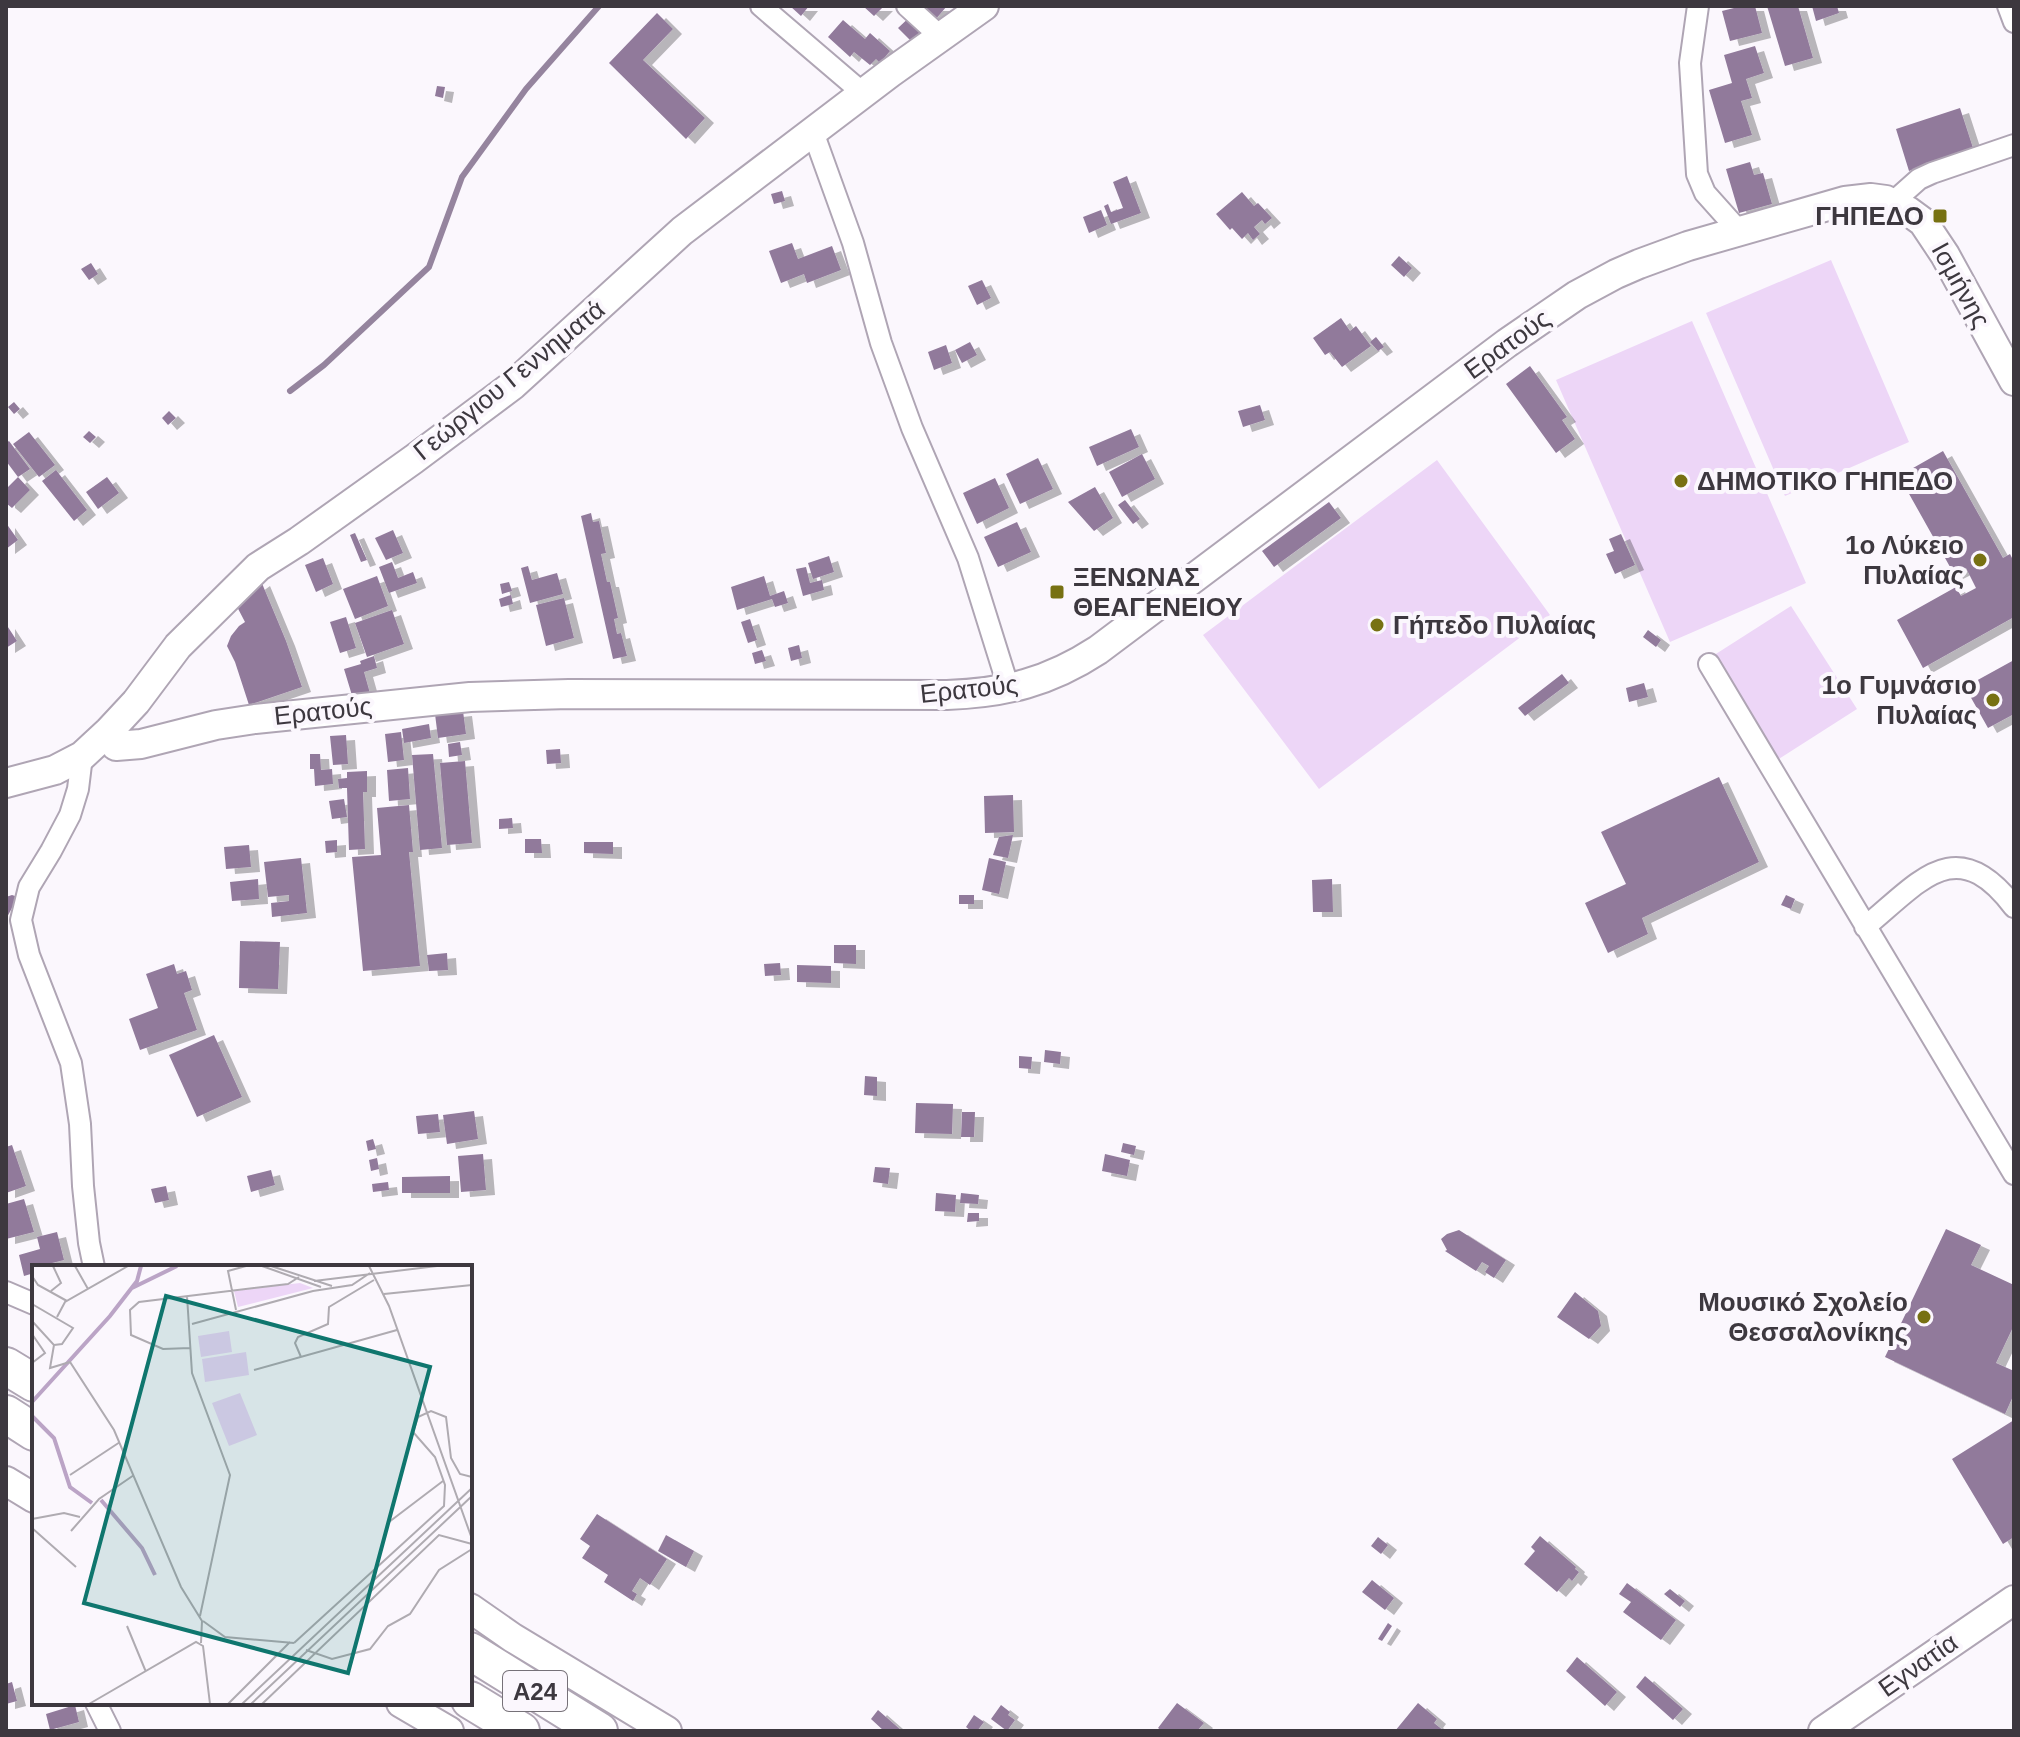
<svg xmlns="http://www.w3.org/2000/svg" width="2020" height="1737" font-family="Arial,sans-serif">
  <defs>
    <filter id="shadow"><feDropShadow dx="9" dy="5" stdDeviation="0" flood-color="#0004"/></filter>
  </defs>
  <rect width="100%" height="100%" fill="#fbf7fd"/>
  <!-- green -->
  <path fill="#edd6f7" d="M1831 260 1909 442 1785 496 1706 313Z
    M1692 321 1806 583 1670 642 1556 380Z
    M1437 460 1550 615 1319 789 1203 635Z
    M1791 606 1857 709 1774 762 1708 659Z"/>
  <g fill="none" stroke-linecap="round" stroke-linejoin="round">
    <!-- stream -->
    <path stroke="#95849e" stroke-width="6" d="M290 391 324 365 429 267 462 177 526 89 599 6"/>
  </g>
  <!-- building -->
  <path fill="#917a9b" filter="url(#shadow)" d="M790 6H809L801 16Z
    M863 6H884L874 16Z
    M916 6H947L934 21Z
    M1742 6H1755L1762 33 1730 41 1722 11Z
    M1767 6H1798L1813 58 1785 66Z
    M1812 6H1837L1839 13 1816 21Z
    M657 13 673 29 643 60 705 118 686 139 609 63Z
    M913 14 927 28 912 42 898 28Z
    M843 20 865 39 870 33 890 51 880 63 876 59 870 65 854 52 850 57 828 37Z
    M1755 46 1764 73 1746 79 1752 98 1741 101 1752 135 1725 143 1709 90 1732 83 1724 55Z
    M437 86 445 87 443 98 435 96Z
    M1960 108 1973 148 1909 171 1896 129Z
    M1750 162 1754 175 1763 173 1772 204 1739 213 1726 169Z
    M1127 176 1141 213 1111 224 1104 206 1108 204 1111 212 1123 208 1113 182Z
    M782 191 785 201 774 204 771 194Z
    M1242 192 1254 206 1258 203 1272 218 1265 224 1262 220 1254 227 1260 234 1253 240 1248 233 1242 239 1232 228 1230 230 1216 214Z
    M1101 210 1107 225 1089 233 1083 217Z
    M792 243 798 259 832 246 841 270 807 283 804 274 781 283 769 251Z
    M1399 256 1412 268 1404 277 1391 265Z
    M91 263 98 274 89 280 81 269Z
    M982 280 991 298 977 305 968 286Z
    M1341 318 1350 331 1356 326 1371 346 1342 367 1330 352 1325 355 1313 338Z
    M1376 337 1384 347 1378 351 1370 342Z
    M970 342 977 355 962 363 955 350Z
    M946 345 952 363 934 370 928 352Z
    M1530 366 1567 417 1562 420 1575 439 1556 453 1506 384Z
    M14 402 20 409 14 414 8 407Z
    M1260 405 1265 420 1243 427 1238 411Z
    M169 411 176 418 168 425 162 418Z
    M1131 429 1139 447 1097 466 1089 447Z
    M89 431 96 437 90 443 83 437Z
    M29 432 55 465 39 477 13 444Z
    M9 441 30 469 18 477 6 461V443Z
    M1943 451 2003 558 2010 554 2014 562V617L1923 668 1897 620 1956 587 1961 596 1976 588 1966 568 1954 574 1899 476Z
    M1142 454 1155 479 1122 497 1109 472Z
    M1038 458 1053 489 1020 504 1006 474Z
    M56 470 87 510 74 521 42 481Z
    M18 477 30 490 12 508 6 503V489Z
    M107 477 119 493 98 509 86 492Z
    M995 478 1009 508 977 524 963 493Z
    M1095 487 1113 518 1094 531 1068 502Z
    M1125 500 1140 519 1133 524 1118 505Z
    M1329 502 1341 518 1274 567 1262 551Z
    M591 513 593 522 599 521 606 553 601 554 607 582H610L618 618 614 619 617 634 621 633 627 656 613 659 581 516Z
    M1017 522 1031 552 998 567 984 537Z
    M6 523 18 540 6 549Z
    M393 530 403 553 386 560 375 538Z
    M355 533 367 560 361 562 350 535Z
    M1621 534 1635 565 1615 574 1606 554 1614 551 1609 539Z
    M829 556 834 572 813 579 808 563Z
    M323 558 333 584 316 592 305 565Z
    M392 562 398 578 413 572 417 583 389 593 379 567Z
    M528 566 532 580 557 573 563 594 530 603 521 568Z
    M806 567 810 583 822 580 824 590 803 596 796 569Z
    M377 576 388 606 355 619 343 589Z
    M764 576 770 596 784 591 788 603 775 607 772 599 737 610 731 587Z
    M261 581 286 641 302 687 249 705 235 662 227 646 231 636 239 626 245 622 234 601Z
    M509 582 512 591 502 594 500 584Z
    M511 595 513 604 501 607 499 599Z
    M564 598 574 638 546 646 536 605Z
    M392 610 404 644 367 657 355 623Z
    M346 617 356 648 340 653 330 622Z
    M750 619 757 640 748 643 741 622Z
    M6 624 17 641 6 648Z
    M1648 630 1661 640 1656 647 1643 637Z
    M799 645 802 658 791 661 788 648Z
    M762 650 766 661 755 664 752 653Z
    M374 656 377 668 364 672 371 697 354 702 344 669 361 664 360 661Z
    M2014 660V714L1988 728 1965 687Z
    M1562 674 1569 683 1525 716 1518 708Z
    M1644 683 1648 697 1629 702 1626 688Z
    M463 711 466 734 438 738 435 714Z
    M429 724 431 738 404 743 402 729Z
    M401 732 404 760 388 762 385 734Z
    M346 735 348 764 333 765 330 736Z
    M460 742 462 755 449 757 448 744Z
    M560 749 561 763 547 764 546 750Z
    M310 754H320L321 770 332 769 333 784 315 786 314 769H310Z
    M433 754 442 848 420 850 412 755Z
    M465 761 472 843 447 845 440 763Z
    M408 768 410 799 389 801 387 770Z
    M367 771V792H363L365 849 349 850 347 788H339L338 779 347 778V772Z
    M1719 777 1759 862 1642 918 1648 934 1608 953 1585 903 1626 884 1601 832Z
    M1013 795 1014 832 985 833 984 796Z
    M344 799 347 817 332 819 329 801Z
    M409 805 413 852H409L420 966 363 971 352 857 381 855 377 808Z
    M512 818 513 828 499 829V819Z
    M1013 835 1008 858 993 855 999 837Z
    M525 839H541L542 853H525Z
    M337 840V852L326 853 325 841Z
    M584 842H613V854L584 853Z
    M249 845 251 867 226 869 224 847Z
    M301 858 307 913 272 917 271 903 289 901V895L268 897 264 862Z
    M989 858 1006 862 999 894 982 890Z
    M258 879 259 899 232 901 230 882Z
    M1332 879 1333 912H1313L1312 880Z
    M12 895 18 897 6 919V897Z
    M959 895H974V904H959Z
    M1786 895 1795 899 1791 909 1781 905Z
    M240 941 280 942 278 989 239 988Z
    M834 945H856V964L834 963Z
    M447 953 448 970 429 971 427 955Z
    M780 963 781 975 765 976 764 964Z
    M174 964 177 974 186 971 192 990 184 993 197 1030 140 1050 129 1019 158 1008 146 974Z
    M797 965 831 966V983L797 982Z
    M214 1035 242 1097 197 1117 169 1055Z
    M1045 1050 1061 1052 1060 1064 1044 1062Z
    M1019 1056 1032 1057 1031 1069 1019 1068Z
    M865 1076 877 1077V1096L864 1095Z
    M916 1103 953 1104 952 1134 915 1133Z
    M474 1111 478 1139 447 1144 443 1115Z
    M962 1112H975L974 1137H961Z
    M438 1114 440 1132 418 1134 416 1116Z
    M373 1139 376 1149 368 1151 366 1141Z
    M1123 1143 1136 1146 1134 1155 1121 1152Z
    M12 1145 26 1186 6 1193V1147Z
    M483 1154 486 1190 461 1192 458 1156Z
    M1105 1154 1130 1160 1127 1176 1102 1171Z
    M377 1158 379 1169 371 1171 369 1160Z
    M875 1167 890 1168 888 1184 873 1182Z
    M271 1170 275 1185 251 1192 247 1176Z
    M450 1176V1193H402V1177Z
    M388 1182 389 1190 373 1192 372 1184Z
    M166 1186 169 1200 155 1203 151 1189Z
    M936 1193 956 1195 955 1212 935 1211Z
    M961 1193 979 1195 978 1204 960 1203Z
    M24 1199 34 1232 6 1239V1204Z
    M968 1213H979V1221L967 1222Z
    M1946 1229 1981 1245 1971 1265 2014 1285V1325L1996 1363 2014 1371V1394L2005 1414 1885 1357Z
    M1459 1230 1506 1260 1494 1278 1485 1272 1489 1266 1482 1262 1476 1271 1445 1251 1447 1250 1441 1239 1447 1234Z
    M57 1232 64 1260 44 1265V1267H34V1273L24 1276 19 1255 40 1249 37 1237Z
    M1575 1292 1598 1311 1601 1326 1589 1339 1557 1317Z
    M2014 1420V1537L2003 1544 1952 1459Z
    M597 1514 667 1559 650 1585 640 1578 632 1591 637 1594 633 1601 604 1582 608 1575 582 1558 590 1546 580 1539Z
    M666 1535 694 1551 686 1567 658 1551Z
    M1540 1536 1576 1567 1575 1569 1579 1572 1572 1581 1569 1578 1557 1592 1524 1564 1535 1551 1531 1547Z
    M1378 1537 1388 1545 1381 1554 1371 1546Z
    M1372 1580 1394 1598 1385 1610 1362 1592Z
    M1627 1583 1676 1620 1661 1640 1623 1612 1631 1602 1619 1594Z
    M1670 1589 1685 1601 1680 1607 1664 1594Z
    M1388 1623 1392 1626 1382 1641 1378 1639Z
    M1577 1657 1617 1692 1605 1706 1566 1671Z
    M1645 1676 1683 1709 1673 1720 1636 1687Z
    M12 1682 17 1701 6 1704V1684Z
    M1177 1703 1204 1723 1197 1731H1162L1158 1728Z
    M1418 1703 1437 1719 1434 1723 1444 1731H1395Z
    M75 1705 79 1722 50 1730 46 1714Z
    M1001 1705 1010 1712 1008 1715 1015 1720 1007 1731 991 1719Z
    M878 1710 902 1731H884L871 1719Z
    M974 1715 984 1722 977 1731H971L966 1727Z"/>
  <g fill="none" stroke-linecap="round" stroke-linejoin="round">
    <defs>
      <path id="street" d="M761 6 864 94
        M907 6 941 37
        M1698 6 1690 63 1697 174 1705 193 1739 231
        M2008 6 2014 22
        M813 132 853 243 881 343 912 428 968 558 1009 689
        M1892 203 1919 179 1932 173 2014 145
        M1709 664 2014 1174
        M82 756 78 789 70 815 51 851 29 887 21 920 29 955 71 1063 80 1124 83 1186 89 1243 94 1267
        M1865 927C1919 883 1956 830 2014 907
        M6 1292 34 1304
        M96 1703 110 1731"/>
      <path id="secondary" d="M109 731 116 746 141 744 216 725 255 719 470 697 569 694 947 695C1005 693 1049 682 1098 650L1507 343 1577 295 1616 274 1639 264 1688 246 1845 201 1871 198 1886 200 1908 211 1923 222 1945 255 2014 381
        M6 783 55 770 82 756 109 731 136 702 178 646 258 567 299 541 414 459 513 385 682 231 890 73 984 6
        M6 1481 34 1498
        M470 1608 513 1638 667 1731
        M401 1703 449 1731
        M1823 1731 2014 1600"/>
      <path id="highway" d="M6 1366 34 1383
        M6 1414 34 1432
        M470 1651 599 1731
        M470 1700 521 1731"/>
    </defs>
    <!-- street casing -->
    <use href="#street" stroke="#afa5b4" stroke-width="24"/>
    <!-- secondary casing -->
    <use href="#secondary" stroke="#afa5b4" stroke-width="32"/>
    <!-- highway casing -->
    <use href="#highway" stroke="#afa5b4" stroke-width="40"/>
    <!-- street -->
    <use href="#street" stroke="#fff" stroke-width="20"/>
    <!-- secondary -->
    <use href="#secondary" stroke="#fff" stroke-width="28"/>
    <!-- highway -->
    <use href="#highway" stroke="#fff" stroke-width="36"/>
  </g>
  <!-- markers -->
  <g fill="#777112" stroke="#fbf7fd" stroke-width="3">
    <rect x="1932" y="208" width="16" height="16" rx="4"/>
    <circle cx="1681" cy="481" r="8"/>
    <circle cx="1980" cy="560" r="8"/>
    <rect x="1049" y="584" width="16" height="16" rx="4"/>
    <circle cx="1377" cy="625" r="8"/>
    <circle cx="1993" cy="700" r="8"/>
    <circle cx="1924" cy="1317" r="8"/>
  </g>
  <g text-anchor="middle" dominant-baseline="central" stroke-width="8" stroke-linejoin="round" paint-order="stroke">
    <!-- shield labels -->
    <rect fill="#fbf7fd" stroke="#767178" stroke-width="2" x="503" y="1671" width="64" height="40" rx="6"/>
    <g font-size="24" font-weight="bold" fill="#3d383f">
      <text x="535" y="1691">Α24</text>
    </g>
    <!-- poi labels -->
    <g font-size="26" font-weight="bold" fill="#3d383f" stroke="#fbf7fd" text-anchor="end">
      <text x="1924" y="216">ΓΗΠΕΔΟ</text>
      <text x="1697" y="481" text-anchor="start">ΔΗΜΟΤΙΚΟ ΓΗΠΕΔΟ</text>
      <text x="1964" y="545">1ο Λύκειο<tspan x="1964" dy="30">Πυλαίας</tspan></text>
      <text x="1073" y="577" text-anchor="start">ΞΕΝΩΝΑΣ<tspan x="1073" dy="30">ΘΕΑΓΕΝΕΙΟΥ</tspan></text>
      <text x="1393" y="625" text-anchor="start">Γήπεδο Πυλαίας</text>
      <text x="1977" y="685">1ο Γυμνάσιο<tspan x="1977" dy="30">Πυλαίας</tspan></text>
      <text x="1908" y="1302">Μουσικό Σχολείο<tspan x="1908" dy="30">Θεσσαλονίκης</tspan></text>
    </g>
    <!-- street labels -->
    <g font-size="26" fill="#3d383f" stroke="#fbf7fd">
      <text transform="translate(1961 285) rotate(61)">Ισμήνης</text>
      <text transform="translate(1507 344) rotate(-36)">Ερατούς</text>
      <text transform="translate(509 380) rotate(-39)">Γεώργιου Γεννηματά</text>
      <text transform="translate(969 689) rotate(-6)">Ερατούς</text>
      <text transform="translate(323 711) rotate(-6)">Ερατούς</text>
      <text transform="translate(1918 1665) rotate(-35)">Εγνατία</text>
    </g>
  </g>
  <!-- overview -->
  <g transform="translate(32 1265)">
    <rect width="440" height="440" fill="#fbf7fd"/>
    <path d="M268 18 281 23 206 42 202 26ZM197 66 200 87 169 92 166 71ZM214 87 217 110 173 117 170 94ZM208 128 225 170 197 181 180 138Z" fill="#edd6f7"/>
    <path fill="none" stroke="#bba4c6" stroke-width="4" d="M100 23 145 1M0 137 78 51 105 16 109 1M0 151 22 173 38 222 60 238M69 235 110 283 123 310"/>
    <path fill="none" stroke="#afabb1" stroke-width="2" d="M43 1 56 24M230 1 289 22M239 1 300 21M337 1 357 41 440 274M0 11 6 20 35 36M282 16 405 1M19 26 29 18 21 1M352 29 440 20M155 31 160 108 198 210 168 351M0 39 41 63 30 79 22 80M204 45 196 6 214 1M25 52 33 37 96 1M0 56 22 80 18 103 38 97 82 165 149 322 170 356 169 378M160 59 281 26 320 20 338 8M0 69 13 88 0 98M158 83 131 84 99 70 98 45 107 37 256 19 267 12M269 92 263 78 266 72 296 59 297 42 342 15M222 105 365 65M38 210 88 177M0 254 32 248 48 252M357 257 411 216M0 263 44 302M39 266 67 234 102 210M171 356 193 372 262 378M95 361 114 407M262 378 412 241 413 220 403 192 381 167 386 152 399 146 414 152 419 193 428 209 440 212M274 385 300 394 338 384 356 361 378 349 407 305 440 284M57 439 164 377 171 381 178 439M196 439 258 377M210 439 440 223M219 439 440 231M230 439 407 270 440 279"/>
    <path fill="#0f766e" fill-opacity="0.15" stroke="#0f766e" stroke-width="4" d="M134 31 398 102 316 408 52 338Z"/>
    <rect width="440" height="440" fill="none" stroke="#3d383f" stroke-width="4"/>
  </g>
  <!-- border -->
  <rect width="2020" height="1737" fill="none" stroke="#3d383f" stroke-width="16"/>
</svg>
